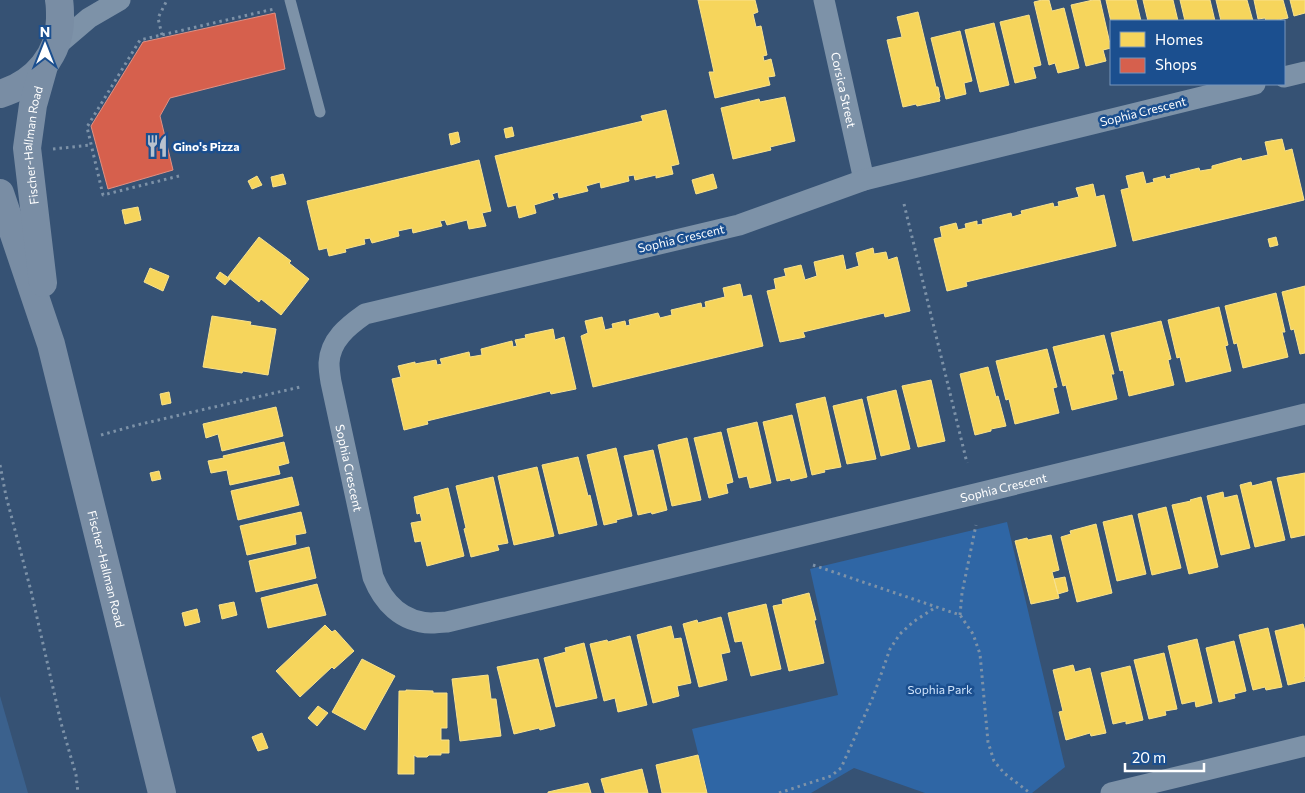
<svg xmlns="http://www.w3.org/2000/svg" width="1305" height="793" font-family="Commissioner,sans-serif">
  <rect width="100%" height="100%" fill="#365274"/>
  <!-- green -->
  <path fill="#2f66a5" d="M1007 522 1065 767 1032 793H925L854 768 811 793H708L692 729 838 695 810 569Z"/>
  <!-- water -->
  <path fill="#3b618d" d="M0 696 28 793H0Z"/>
  <!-- homes -->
  <path fill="#f6d55c" stroke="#f9e28d" d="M698 0H755L758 12 753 14 756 27 761 26 767 55 763 56 764 61 771 59 775 76 768 77 770 85 715 98 709 72H714Z
    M1042 0H1049L1052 11 1064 8 1079 68 1058 73 1055 63 1049 65 1034 2Z
    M1093 0H1100L1111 48 1103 50 1106 61 1086 66 1071 5Z
    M1106 0H1136L1141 21H1111V22Z
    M1143 0H1173L1178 21H1148Z
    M1180 0H1210L1215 21H1185Z
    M1216 0H1247L1253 21H1221Z
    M1254 0H1283L1288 18 1273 21H1266L1265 18 1258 19Z
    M1290 0H1305V13L1294 16Z
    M918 12 936 87H938L940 97 939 98 940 101 917 106 916 104 903 107 887 40 902 37 897 17Z
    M1029 15 1041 65 1033 67 1036 78 1015 83 1000 22Z
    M994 23 1009 85 980 92 965 30Z
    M960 31 972 81 964 83 966 94 946 99 931 38Z
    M785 97 795 141 770 147 771 150 733 159 721 108 759 99 760 102Z
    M666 110 679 164 671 166 673 174 656 178V175L635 180 634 175 628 176 629 181 601 188 600 182 586 186 588 191 559 198 558 192 552 194 554 199 534 205 536 213 519 218 516 205 508 207 495 156 643 121 641 116Z
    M512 127 514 136 506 138 504 129Z
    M458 132 460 142 451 145 449 134Z
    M1282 139 1285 151 1292 149 1304 200 1133 241 1121 190 1129 188 1126 176 1143 172 1146 184 1154 182 1153 179 1165 176 1166 179 1171 178 1170 175 1199 168 1200 171 1212 169V166L1241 158 1242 161 1268 155 1265 142Z
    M479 160 491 211 482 213 486 226 469 229 467 220 447 225 445 220 440 221 442 226 413 233 412 228 398 231 399 236 372 243 370 238 364 239 365 244 345 249 346 252 329 256 327 248 319 250 307 201Z
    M283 174 286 184 273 187 271 177Z
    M713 174 717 188 696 194 692 180Z
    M257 176 262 185 252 189 248 181Z
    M1093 184 1096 197 1104 195 1116 246 966 282 967 286 947 291 934 239 942 237 940 227 956 223 958 230 966 228 965 224 977 221V225L983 224 982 220 1011 213 1012 217 1022 214 1021 211 1053 203 1054 207 1059 206 1058 202 1079 197 1076 188Z
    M138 207 141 220 125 224 122 210Z
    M259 237 291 261 289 263 309 279 281 315 261 299 259 302 228 277Z
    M1276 237 1278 245 1270 247 1268 239Z
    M873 248 874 254 886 252 888 260 897 257 910 311 885 317 884 313 803 332 805 337 780 342 767 291 776 289 774 279 786 276 784 269 801 265 805 280 817 276 814 262 843 255 846 270 859 266 856 253Z
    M150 268 169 276 163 291 144 282Z
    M220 272 230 279 225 285 216 278Z
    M740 284 743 297 751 295 763 346 593 387 581 336 588 333 585 321 602 317 605 330 613 328 612 324 625 321 626 326 630 325 629 320 658 313 660 318 672 315 671 310 701 303 702 308 706 307 705 302 725 297 723 288Z
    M1305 286V353L1300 354 1294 329 1291 330 1282 292Z
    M1276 293 1285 332H1282L1288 357 1243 368 1237 343 1234 344 1225 306Z
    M1219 307 1228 345 1225 346 1231 371 1186 382 1180 357 1177 358 1168 320Z
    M212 316 251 322 250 325 276 329 268 375 243 371 242 373 203 367Z
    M1161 321 1171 359 1168 360 1174 385 1129 396 1123 370 1120 371 1111 333Z
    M553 329 555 340 564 337 576 389 551 394 550 391 427 421 428 424 404 430 392 379 401 377 398 366 415 362V364L436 360 437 365 442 364 440 359 469 352 470 357 482 355 481 349 512 341 513 347 517 346 515 340 526 338 525 335Z
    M1104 335 1114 374H1111L1117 399 1072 410 1066 385 1063 386 1053 347Z
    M1047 349 1057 387 1053 388 1059 413 1015 424 1009 399 1006 400 996 361Z
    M988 367 996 397 998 396 1006 426 991 429V431L975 435 960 374Z
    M931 380 945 441 918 447 902 386Z
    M896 390 910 449 881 456 867 397Z
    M169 392 171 403 162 405 160 394Z
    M825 397 841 467 824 470 825 472 812 475 796 404Z
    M862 399 876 459 847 464 833 406Z
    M276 407 283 436 222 451 218 434 206 438 203 424Z
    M792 415 807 477 791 481 790 478 777 481 763 422Z
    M757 422 771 483 750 488 747 476 739 478 727 429Z
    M721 432 733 482 726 484 728 493 709 498 694 438Z
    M687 438 701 500 672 506 658 445Z
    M284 442 289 463 278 466 280 474 230 485 227 470 211 473 208 461 224 458 223 456Z
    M616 448 632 516 616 520 617 522 604 525 587 455Z
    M653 450 667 510 652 514 651 512 638 515 624 456Z
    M578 457 588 496 590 495 597 525 559 534 542 465Z
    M537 467 554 536 514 545 498 476Z
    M159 471 161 479 152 481 150 473Z
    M1305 473V535L1291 538 1277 478Z
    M292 477 299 505 238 520 231 491Z
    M493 477 508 543 497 545 499 550 471 557 464 529 466 528 456 486Z
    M1271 481 1285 540 1255 547 1240 485 1251 482 1252 486Z
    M448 488 464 556 427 566 421 541 415 542 411 523 422 521 420 513 417 514 414 497Z
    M1223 492 1224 498 1237 495 1250 548 1221 555 1207 496Z
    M1201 497 1218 567 1189 574 1172 505 1191 501 1190 500Z
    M1166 507 1181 568 1152 575 1138 514Z
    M301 512 306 533 295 535 296 544 247 555 240 526Z
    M1132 515 1146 574 1117 581 1103 522Z
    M1096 524 1112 593 1077 602 1061 537 1071 534 1070 531Z
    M1051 535 1059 570 1052 572 1059 598 1031 604 1015 541 1027 538 1028 540Z
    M309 547 316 578 256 592 249 561Z
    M1065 577 1068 591 1058 594 1054 579Z
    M317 584 326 615 268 628 261 598Z
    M809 593 816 620H814L824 663 789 671 773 606 783 604 782 600Z
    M234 602 237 615 222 619 219 605Z
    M766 604 781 669 751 676 742 641 735 642 728 613Z
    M197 609 200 622 185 626 182 613Z
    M721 617 730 652 721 654 727 680 699 687 683 624 697 620 698 623Z
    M1303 624 1305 631V677H1304L1305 681 1288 685 1275 631Z
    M325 625 332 632 335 630 354 651 334 669 332 667 300 697 276 671Z
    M671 626 674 639 681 638 691 683 677 686 679 696 653 703 637 635Z
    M1268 628 1282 687 1266 690 1265 687 1253 690 1239 635Z
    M630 636 647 705 618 712 615 698 604 701 590 644 607 640 608 642Z
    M1197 639 1212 703 1196 707 1195 701 1182 704 1168 646Z
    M1234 641 1246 691 1234 694 1235 698 1219 702 1206 648Z
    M584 643 597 698 556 707 544 658 566 652 565 648Z
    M1164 653 1177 709 1165 711 1166 715 1149 719 1134 660Z
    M362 659 395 676 365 730 332 712Z
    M538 659 555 726 540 730 539 728 514 734 497 667Z
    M1073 665 1075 672 1090 668 1106 733 1091 736 1090 733 1066 740 1059 712 1063 711 1053 670Z
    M1130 666 1143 720 1126 724V721L1113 724 1101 673Z
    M488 675 491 699H496L501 736 460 741 452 679Z
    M406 690 433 691V693H447V728H441V740H449V753H441V755H429L427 757H417L414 755V774H398L399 691H406Z
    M318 706 328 713 317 726 308 718Z
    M262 733 268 748 258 751 252 737Z
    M698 755 707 793H662L656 765Z
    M642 769 648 793H605L601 779Z
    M588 783 591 793H548V792Z"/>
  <!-- shops -->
  <path fill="#d6604d" stroke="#e29082" d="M275 13 285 69 170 98 160 116 173 170 108 189 91 126 143 42Z"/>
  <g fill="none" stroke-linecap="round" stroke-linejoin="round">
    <!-- path -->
    <path stroke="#7d92a8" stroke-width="3" stroke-dasharray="2.5 4" stroke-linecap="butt" d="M162 35 158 18 167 0
      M53 149 91 145
      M179 176 103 195 87 127 140 40 274 9
      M904 204 967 463
      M101 435 137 425 300 387
      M0 465 6 496 31 591 61 723 76 775 78 793
      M813 565 960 615 973 634 980 654 988 742 994 761 1004 773 1030 793
      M960 615 962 593 976 525
      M779 793 831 776 841 768 873 697 890 649 900 634 913 622 936 607"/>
    <!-- service -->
    <path stroke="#7d92a8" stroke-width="11" d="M290 0 320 112"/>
    <!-- minor -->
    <g stroke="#7d92a8" stroke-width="21">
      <path id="s1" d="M824 0 864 180"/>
      <path d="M55 47 89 18 120 0"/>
      <path d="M1284 77 1305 72"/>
      <path id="s2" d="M1255 84 864 180 739 225 365 314C348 326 330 340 329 363 329 369 330 376 331 382L373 577C383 602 401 622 431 623 436 623 441 622 447 622L1305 414"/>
      <path d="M1111 793 1305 746"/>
    </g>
    <!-- secondary -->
    <g stroke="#798da4" stroke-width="28">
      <path d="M0 94C36 83 61 54 60 16 60 10 60 5 59 0"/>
      <path id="s3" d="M0 193 51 344 162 793"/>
      <path id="s4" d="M43 283 27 148 33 105 44 66"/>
    </g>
  </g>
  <!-- icons -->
  <defs>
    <symbol id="restaurant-bare" viewBox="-9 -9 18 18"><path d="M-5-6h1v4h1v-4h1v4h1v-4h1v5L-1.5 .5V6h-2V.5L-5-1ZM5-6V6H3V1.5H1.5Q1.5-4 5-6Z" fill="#b9c2ce" stroke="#1b4f8f" stroke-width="2.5" paint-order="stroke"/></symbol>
  </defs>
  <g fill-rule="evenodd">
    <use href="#restaurant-bare" x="141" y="130" width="32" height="32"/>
  </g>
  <g text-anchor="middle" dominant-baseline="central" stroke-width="5" stroke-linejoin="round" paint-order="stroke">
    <!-- street labels -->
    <g font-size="12" fill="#fff" stroke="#1b4f8f">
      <text stroke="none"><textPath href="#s1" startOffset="92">Corsica Street</textPath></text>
      <text transform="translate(1143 111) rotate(-14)">Sophia Crescent</text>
      <text stroke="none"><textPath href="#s4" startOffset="139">Fischer-Hallman Road</textPath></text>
      <text transform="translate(681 238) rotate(-13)">Sophia Crescent</text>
      <text stroke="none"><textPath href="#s2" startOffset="1090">Sophia Crescent</textPath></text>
      <text stroke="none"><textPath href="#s2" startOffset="1869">Sophia Crescent</textPath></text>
      <text stroke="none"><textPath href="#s3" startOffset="391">Fischer-Hallman Road</textPath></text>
    </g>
    <!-- poi labels -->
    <g font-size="12" font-weight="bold" fill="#fff" stroke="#1b4f8f" text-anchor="start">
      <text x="173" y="146">Gino's Pizza</text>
    </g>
    <!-- park labels -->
    <g font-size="12" fill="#cfe3fa" stroke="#1b4f8f">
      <text x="940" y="689">Sophia Park</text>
    </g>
  </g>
  <!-- legend -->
  <rect x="1110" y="20" width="175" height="65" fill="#1b4f8f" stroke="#7695bc"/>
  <rect x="1120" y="32" width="25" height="15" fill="#f6d55c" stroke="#7695bc"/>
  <text x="1155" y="45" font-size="15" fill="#ffffff">Homes</text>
  <rect x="1120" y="58" width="25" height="15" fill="#d6604d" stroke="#7695bc"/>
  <text x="1155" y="70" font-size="15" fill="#ffffff">Shops</text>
  <!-- north arrow -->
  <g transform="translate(45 45)" stroke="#1b4f8f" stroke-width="4" paint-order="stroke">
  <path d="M0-4L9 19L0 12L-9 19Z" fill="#ffffff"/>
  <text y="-8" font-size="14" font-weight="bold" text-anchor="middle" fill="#ffffff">N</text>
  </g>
  <!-- scale -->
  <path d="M1125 763v8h79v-8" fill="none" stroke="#ffffff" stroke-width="2.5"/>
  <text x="1132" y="763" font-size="15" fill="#ffffff" stroke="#1b4f8f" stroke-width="4" paint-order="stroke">20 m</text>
</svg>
